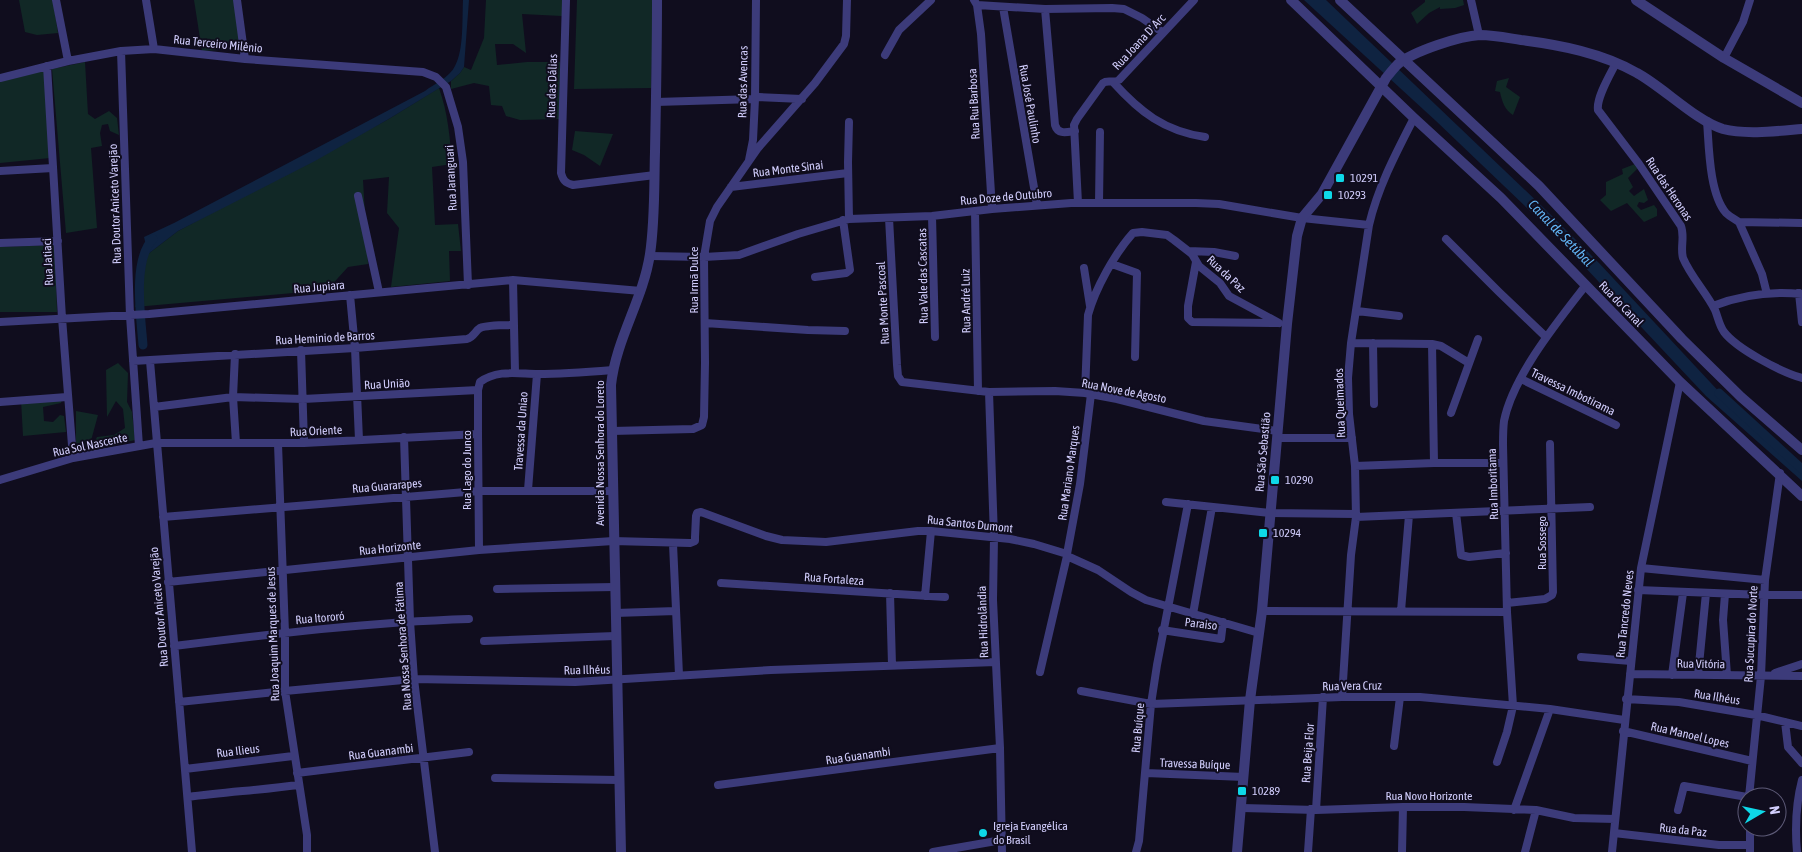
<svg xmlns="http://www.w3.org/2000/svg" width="1802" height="852" font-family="'Asap Condensed',sans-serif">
  <rect width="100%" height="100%" fill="#100d1e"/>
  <!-- green -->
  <path fill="#112826" d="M19 0H53L58 33 37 35 25 32Z
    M194 0H234L241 43 237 49 202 51Z
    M486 0H562V16L522 14 526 53 513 44H495L497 65 527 62H560L559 119 520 120 506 116 502 106 491 105 489 86 474 83 451 89V81L460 73 464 67 471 70 484 38Z
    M577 0H654L651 88 574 89Z
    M1425 0H1463L1464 5 1455 8 1440 9V7L1429 13 1417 24 1411 13 1425 2Z
    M85 62 88 114 95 119 109 111 117 118 119 135 110 131 108 124 102 125 100 133 102 146 91 148 97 228 66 233 52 69Z
    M45 70 50 158 0 163V80Z
    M1509 78 1506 87 1520 97 1513 115C1505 110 1502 102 1500 92L1495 91 1497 81Z
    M439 88C448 113 450 138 452 164L432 167 435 225 458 224 461 251H449L450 281 391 287 399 228 387 213 389 177 363 180 368 264 348 267 327 290 135 307 148 254 178 231 387 120Z
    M575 131 613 134 600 166 584 155 572 150Z
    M1635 164 1638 168 1628 178 1633 187 1629 191 1634 196 1644 189 1648 200 1644 203 1639 202 1637 206 1641 210 1654 205 1657 209V216L1644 222 1627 203 1611 211 1600 200 1606 195V182L1623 174 1622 169Z
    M55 245 57 312H0V247Z
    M118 363 128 373 127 402 132 412 135 440 90 451 97 437 114 435 125 428 123 409 116 401 107 417 106 370Z
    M62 399 61 403 43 407 44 421 53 422 60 415 64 416 66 432 23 436 21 400Z
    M76 411 98 415 89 448 76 453Z"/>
  <!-- water -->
  <path fill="#0f2341" d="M463 0H469L464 67 460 73 451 81 387 120 315 161 178 231 148 254 144 237 174 223 425 91C434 84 450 77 455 66 464 50 462 19 463 0Z
    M1304 0H1326L1547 211 1599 263 1724 397 1802 469V481L1706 396 1552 232 1436 121Z"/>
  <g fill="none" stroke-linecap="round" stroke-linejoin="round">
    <!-- canal -->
    <path stroke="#0f2341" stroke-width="9" d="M143 345C141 318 132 260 153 239
      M1719 393 1802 469"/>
    <!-- minor -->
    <path stroke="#3c3b7a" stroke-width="8" d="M56 0 68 61
      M146 0 154 49
      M237 0 245 59
      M566 0 561 173C563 180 565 183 573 185L655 175
      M974 0 977 5 981 34 992 209
      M1471 0 1479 35
      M977 5 1045 9 1112 8 1124 9 1142 18 1162 32
      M1003 7 1037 205
      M1045 9 1055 125C1058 135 1067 132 1075 131
      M121 51 130 316 139 446
      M885 55 899 30 931 0
      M1724 58 1743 22 1750 0
      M1616 63C1610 75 1596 98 1598 110L1639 164 1681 226C1685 237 1680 247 1683 258 1691 277 1706 292 1715 310 1718 317 1719 325 1724 332 1737 349 1781 372 1802 378
      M47 66 62 318 73 458
      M0 78 68 61 121 51 154 49 245 59 423 72 436 77 446 87 458 127 463 162 468 285
      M1113 82C1140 112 1164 131 1205 137
      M656 102 755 99V97H759L802 99
      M1707 121C1709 146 1709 193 1726 213 1730 217 1735 219 1739 222
      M849 122 848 162 849 219
      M749 160 753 140 755 99 756 0
      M0 171 53 168
      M731 187 848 173
      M358 196 379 292
      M1078 203 1074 125 1077 119 1103 83C1108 79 1114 84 1119 80L1194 0
      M1099 203 1100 132
      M975 211 978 391
      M932 216 935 337
      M889 218 897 365 898 376 902 382 989 392 1055 391 1085 393 1117 399 1204 421 1277 431
      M1739 222 1762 274 1767 294
      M1739 222 1802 223
      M1446 239 1499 292 1546 337
      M0 243 58 241
      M1189 251 1214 252 1235 256
      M650 256 704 257 739 255 798 234 849 219 932 216 992 209 1071 203H1196L1219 204 1302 218 1369 225
      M1196 262 1188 306V318L1192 322 1277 323
      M1112 264 1137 273 1135 357
      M1084 268 1090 306
      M815 277 846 273 850 270 843 220
      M513 280 515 372
      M1799 293 1802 322
      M350 295 355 348 359 440
      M1713 306C1741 295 1772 291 1802 294
      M1357 311 1399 316
      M0 322 149 314 513 280 641 291
      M705 323 808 330 845 331
      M1351 343 1432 344 1441 346 1469 363
      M1373 343 1374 404
      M1432 344 1434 463
      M301 350 304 443
      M235 354 233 397 236 443
      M133 361 355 348 467 339C474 337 475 331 480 328 487 325 505 325 514 325
      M150 361 192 852
      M1521 379 1616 425
      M989 392 994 537 993 600 1000 748 1002 852
      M1085 393 1088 315C1095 289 1115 253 1133 233L1142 232 1167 235 1174 240 1192 254 1199 266 1220 283 1229 296 1279 323
      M0 402 67 397
      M154 407 233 397 303 399 478 390
      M1451 413 1478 339
      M612 431 693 429 702 425 704 417 705 363 704 257 710 221 717 207 758 148 815 83 844 44 846 36 847 0
      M404 437 410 621 414 679 435 852
      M1277 438H1352
      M278 444 285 633V691L307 835V852
      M1355 466 1434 463H1503
      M0 480 73 458 156 443H304L478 434
      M528 490 537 374
      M1166 502 1270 513 1355 514
      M1456 513 1461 555 1469 557 1506 553
      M163 517 478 491H613
      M1356 517 1590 507
      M673 544 679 675
      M479 550 478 434V390L480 382C497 369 519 374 538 374 562 374 588 372 613 370
      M1067 554 1080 484 1091 394
      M1641 568 1765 580
      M168 582 479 550 613 541 690 543 695 541V537L696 516 697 513 701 512 766 536 782 540 826 542 918 531H931L1010 539 1034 544 1067 554V556L1098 570 1131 592 1146 600 1259 633
      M721 583 945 597
      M497 589 615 587
      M1638 590 1764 595H1802
      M890 593 892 665
      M1725 594 1723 620 1727 675
      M925 596 931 531
      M1507 603 1545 599 1552 595 1553 592 1550 444
      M1262 611 1507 612
      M1401 611 1409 515
      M615 613 676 611
      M1193 614 1212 507
      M1162 630 1221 639 1223 622
      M484 641 615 636
      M174 646C272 634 370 622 469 619
      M1581 657 1631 661
      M1040 672 1067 556
      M1775 673 1802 664
      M1630 674 1802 676
      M1672 675 1683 593
      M1698 675 1706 593
      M1081 691 1151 704 1342 697H1420L1550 709 1624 720
      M1342 697 1351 555 1356 517 1355 466 1349 414 1348 378 1351 343 1369 225C1378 187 1396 153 1414 118
      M1626 699 1679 702 1756 715 1802 726
      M179 702 285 691 414 679 575 682 771 670 996 662
      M1785 722 1788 747 1802 763
      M1623 731 1752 761
      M1394 746 1400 697
      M1497 762 1507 732 1513 706 1507 612 1503 445C1503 437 1503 429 1504 421 1513 376 1558 321 1586 285
      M185 769 293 756
      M297 773 469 752
      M1146 773 1244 777
      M495 778 619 780
      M718 785 1000 748
      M188 797C225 792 262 790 298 785
      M1749 797 1761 676 1765 580 1780 473
      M1242 808 1316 810 1403 807H1464L1536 810 1574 818 1615 819
      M1316 810 1323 697
      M1514 810 1550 709
      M1678 810 1684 786 1747 797
      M1750 827V852
      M1614 833 1719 845H1750
      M933 852 1002 840
      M1136 852 1139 841 1151 704 1157 665 1188 504
      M1308 852 1311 809
      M1402 852 1403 807
      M1525 852 1536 810
      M1612 852 1641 568 1680 382
      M1797 852C1795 829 1796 803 1802 780"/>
    <!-- tertiary -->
    <path stroke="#3c3b7a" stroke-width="10" d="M1291 0 1414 118 1501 198 1680 382 1802 496
      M1340 0 1539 186 1682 339 1741 397 1802 450
      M1636 0 1724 58 1802 103
      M621 852 611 385C616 339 643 300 650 254 655 221 654 186 655 152 656 101 657 51 657 0
      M1237 852 1250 700 1262 611 1287 324 1297 236 1302 218 1322 194 1386 78C1390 73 1394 68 1398 64 1414 51 1460 36 1480 35 1494 35 1508 38 1521 40 1560 45 1602 53 1637 73 1663 87 1696 121 1723 129 1746 135 1778 131 1802 129"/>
  </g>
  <!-- markers -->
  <g fill="#0ed8e8" stroke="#100d1e" stroke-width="2">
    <rect x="1335" y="173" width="10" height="10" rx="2.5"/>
    <rect x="1323" y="190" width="10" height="10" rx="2.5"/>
    <rect x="1270" y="475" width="10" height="10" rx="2.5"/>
    <rect x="1258" y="528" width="10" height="10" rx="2.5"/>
    <rect x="1237" y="786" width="10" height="10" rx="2.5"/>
    <circle cx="983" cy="833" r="5"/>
  </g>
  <g text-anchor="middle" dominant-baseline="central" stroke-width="4" stroke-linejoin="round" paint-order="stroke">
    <!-- street labels -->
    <g font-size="12" fill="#d1cdfc" stroke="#100d1e">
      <text transform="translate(1139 42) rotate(-47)">Rua Joana D' Arc</text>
      <text transform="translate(218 44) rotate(6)">Rua Terceiro Milênio</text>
      <text transform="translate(743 82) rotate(-89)">Rua das Avencas</text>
      <text transform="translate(552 86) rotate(-88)">Rua das Dálias</text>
      <text transform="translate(974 104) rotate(-93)">Rua Rui Barbosa</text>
      <text transform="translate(1030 104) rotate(80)">Rua José Paulinho</text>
      <text transform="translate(788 169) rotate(-7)">Rua Monte Sinai</text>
      <text transform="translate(451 178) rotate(-93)">Rua Jaranguari</text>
      <text transform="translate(1669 189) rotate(56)">Rua das Heronas</text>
      <text transform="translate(1006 197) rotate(-5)">Rua Doze de Outubro</text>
      <text transform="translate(115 204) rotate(-92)">Rua Doutor Aniceto Varejão</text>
      <text transform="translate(48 262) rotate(-93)">Rua Jatiaci</text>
      <text transform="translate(1226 274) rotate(43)">Rua da Paz</text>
      <text transform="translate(923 276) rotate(-91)">Rua Vale das Cascatas</text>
      <text transform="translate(694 280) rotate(-90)">Rua Irmã Dulce</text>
      <text transform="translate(319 287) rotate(-5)">Rua Jupiara</text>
      <text transform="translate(966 301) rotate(-91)">Rua André Luiz</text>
      <text transform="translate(883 303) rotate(-93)">Rua Monte Pascoal</text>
      <text transform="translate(1621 304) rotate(46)">Rua do Canal</text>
      <text transform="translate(325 338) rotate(-3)">Rua Heminio de Barros</text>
      <text transform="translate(387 384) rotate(-3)">Rua União</text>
      <text transform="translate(1124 391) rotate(11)">Rua Nove de Agosto</text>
      <text transform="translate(1573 392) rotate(26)">Travessa Imbotirama</text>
      <text transform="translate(1340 403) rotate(-92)">Rua Queimados</text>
      <text transform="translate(316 431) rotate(-3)">Rua Oriente</text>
      <text transform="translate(521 431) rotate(-86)">Travessa da Uniao</text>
      <text transform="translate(90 445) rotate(-12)">Rua Sol Nascente</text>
      <text transform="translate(1263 452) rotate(-85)">Rua São Sebastião</text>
      <text transform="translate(600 453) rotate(-90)">Avenida Nossa Senhora do Loreto</text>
      <text transform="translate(467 470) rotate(-90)">Rua Lago do Junco</text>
      <text transform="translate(1069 473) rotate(-82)">Rua Mariano Marques</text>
      <text transform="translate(1493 484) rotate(-92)">Rua Imboritama</text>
      <text transform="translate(387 486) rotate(-5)">Rua Guararapes</text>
      <text transform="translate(970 524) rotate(6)">Rua Santos Dumont</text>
      <text transform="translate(1542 543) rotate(-90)">Rua Sossego</text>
      <text transform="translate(390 548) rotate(-6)">Rua Horizonte</text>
      <text transform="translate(834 579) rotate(4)">Rua Fortaleza</text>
      <text transform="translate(159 607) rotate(-95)">Rua Doutor Aniceto Varejão</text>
      <text transform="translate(1625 614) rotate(-84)">Rua Tancredo Neves</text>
      <text transform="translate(320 618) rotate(-5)">Rua Itororó</text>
      <text transform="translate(983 622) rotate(-92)">Rua Hidrolândia</text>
      <text transform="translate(1201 624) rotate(7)">Paraiso</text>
      <text transform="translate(273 634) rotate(-92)">Rua Joaquim Marques de Jesus</text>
      <text transform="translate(1751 634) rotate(-87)">Rua Sucupira do Norte</text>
      <text transform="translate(403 646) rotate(-94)">Rua Nossa Senhora de Fátima</text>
      <text transform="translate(1701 664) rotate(1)">Rua Vitória</text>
      <text transform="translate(587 670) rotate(-1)">Rua Ilhéus</text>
      <text transform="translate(1352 686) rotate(-1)">Rua Vera Cruz</text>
      <text transform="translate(1717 697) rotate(9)">Rua Ilhéus</text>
      <text transform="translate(1138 728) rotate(-85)">Rua Buíque</text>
      <text transform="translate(1690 735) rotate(13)">Rua Manoel Lopes</text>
      <text transform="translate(238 751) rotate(-7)">Rua Ilieus</text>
      <text transform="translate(381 752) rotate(-7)">Rua Guanambi</text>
      <text transform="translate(1308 753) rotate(-86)">Rua Beija Flor</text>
      <text transform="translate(858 756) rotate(-8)">Rua Guanambi</text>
      <text transform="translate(1195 764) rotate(2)">Travessa Buíque</text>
      <text x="1429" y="796">Rua Novo Horizonte</text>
      <text transform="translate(1683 830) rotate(6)">Rua da Paz</text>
    </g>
    <!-- poi labels -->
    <g font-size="12" fill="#d1cdfc" stroke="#100d1e" text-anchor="start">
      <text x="1350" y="178">10291</text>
      <text x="1338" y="195">10293</text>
      <text x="1285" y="480">10290</text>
      <text x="1273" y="533">10294</text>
      <text x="1252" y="791">10289</text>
      <text x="993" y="826">Igreja Evangélica<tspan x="993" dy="14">do Brasil</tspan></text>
    </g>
    <!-- water labels -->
    <g font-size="14" font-style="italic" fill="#62b5f6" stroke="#100d1e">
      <text transform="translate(1561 233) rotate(46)">Canal de Setúbal</text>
    </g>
  </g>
  <!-- north arrow -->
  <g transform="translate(1762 812) rotate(81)"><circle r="24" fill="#100d1e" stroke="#5d5a77"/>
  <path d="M0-4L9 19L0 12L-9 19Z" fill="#0ed8e8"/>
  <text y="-8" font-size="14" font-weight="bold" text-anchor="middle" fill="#d1cdfc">N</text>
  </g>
</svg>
